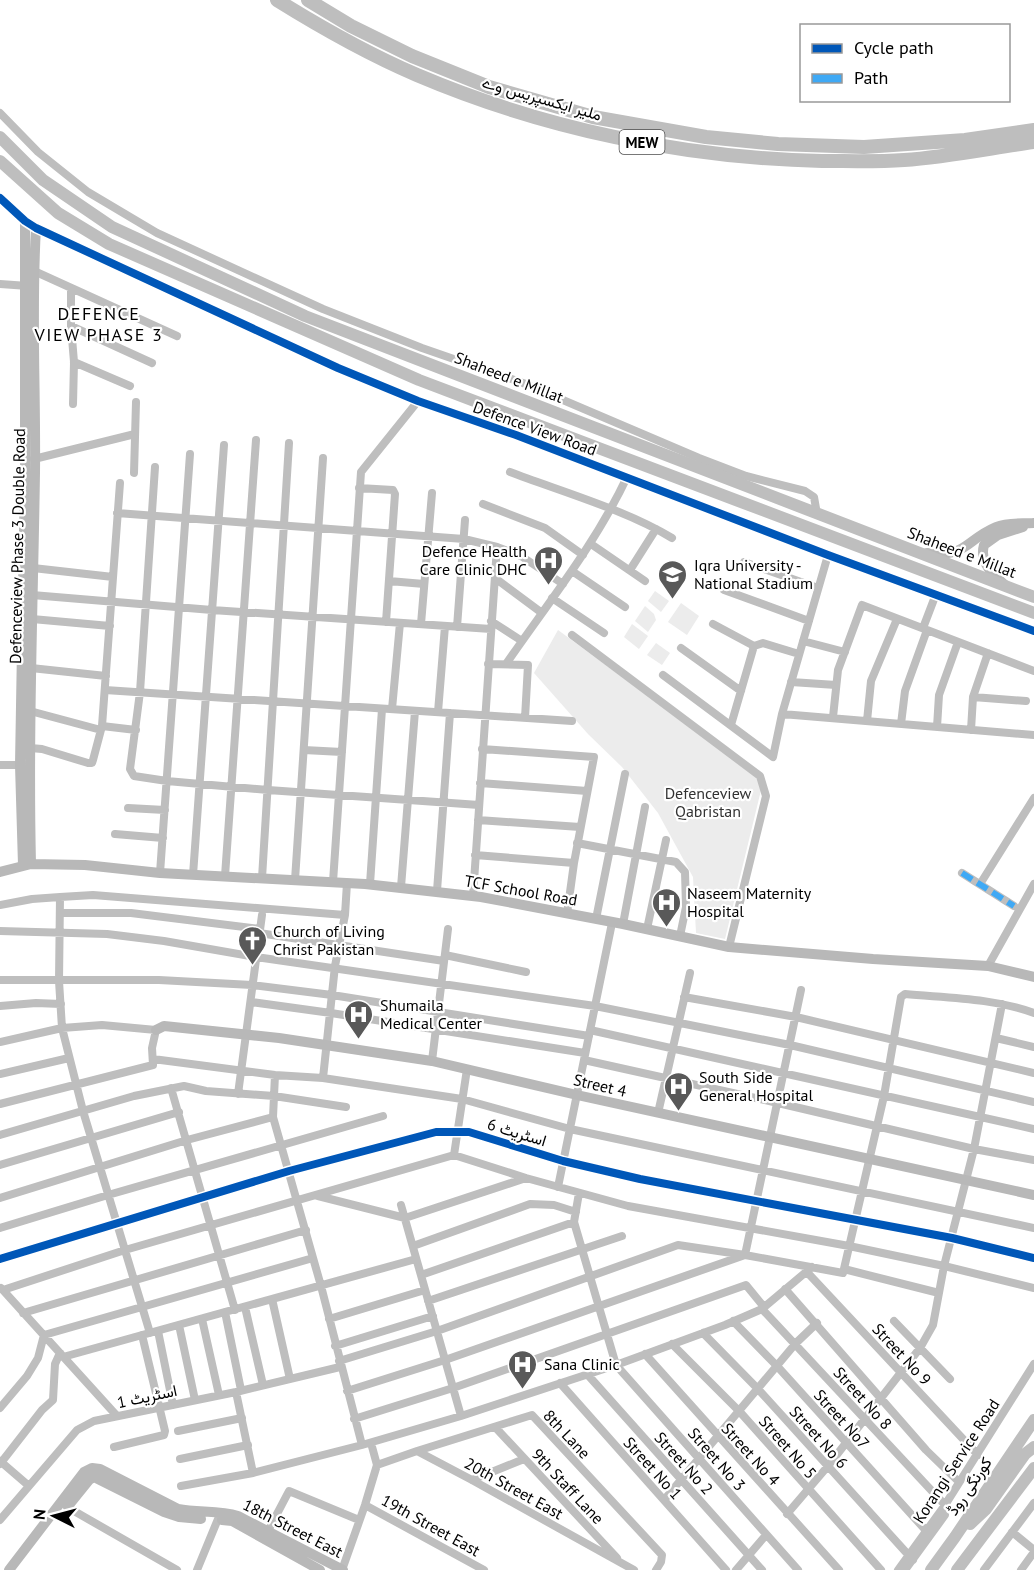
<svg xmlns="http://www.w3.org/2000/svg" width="1034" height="1570" font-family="'PT Sans',Vazirmatn,sans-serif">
  <rect width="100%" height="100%" fill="#fff"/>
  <!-- green -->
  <path fill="#ececec" d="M655 591 669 601 661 612 648 601Z
    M681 603 699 616 687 635 668 622Z
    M645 606 654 614 656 620 648 632 635 621Z
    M632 624 648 636 639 649 624 637Z
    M558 630 759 778 762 786 725 939 696 933 693 877 658 813 622 767 588 734 534 673Z
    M656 643 670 653 662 665 647 655Z"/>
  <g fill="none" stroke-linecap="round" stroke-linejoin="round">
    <!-- street -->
    <path stroke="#bebebe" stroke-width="8" d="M0 113 38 152 88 192 157 233 323 309 422 348 523 383 699 458 746 476 805 491 814 497 817 514
      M0 198 25 221
      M36 228 338 368 418 401 516 435 828 555 1034 631
      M34 271 177 336
      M0 284 28 286
      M71 288V326L152 363
      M71 326 74 362 73 404
      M74 362 130 386
      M34 459 135 434
      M155 467 140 692 130 769 134 776 167 781 268 790 479 805
      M510 472C560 491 626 510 672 538
      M134 473 136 402
      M359 488 393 490 395 494 386 622
      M483 504 545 528 583 555
      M117 513 464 539 497 547 521 556 563 584
      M591 544 645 581
      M744 562 818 588
      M33 568 113 577
      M630 570 656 529
      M572 571 625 607
      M495 578 542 613
      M389 581 424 584
      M724 590 809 621
      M32 595 212 610 491 629
      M552 598 604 633
      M32 619 110 626
      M491 621 522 641
      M421 624 432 493
      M713 624 754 646 763 643 799 654
      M457 627 465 520
      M923 628 936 594
      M572 635 760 776 766 796 729 947
      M803 641 845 652
      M681 648 741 691
      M488 664 528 665 525 718
      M506 664C548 603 595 545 627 477
      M31 668 106 676
      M663 675 773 757 782 714 1034 735
      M791 682 836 685
      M105 690 572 721
      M973 697 1026 701
      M392 709 400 623
      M30 711 101 730
      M438 712 445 626
      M782 714 828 555
      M833 717 838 670 862 605 1034 671
      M867 721 871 681 897 619
      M901 724 905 691 927 630
      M731 725 754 646
      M102 726 136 730
      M937 727 939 695 958 642
      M971 730 973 697 988 653
      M30 748 42 749 88 763H92L93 760 102 726 120 483
      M482 749 594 757 574 863 567 914
      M304 750 342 752
      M0 765H24
      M480 783 587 791
      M128 808 165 810
      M478 820 580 827
      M115 834 163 838
      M577 843 676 862 685 872 686 907 680 936
      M475 855 574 863
      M160 873 190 454
      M962 873 1014 906
      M193 875 224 445
      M225 876 256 440
      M262 878 289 443
      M295 880 323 458
      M982 881 1034 798
      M333 882 361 472 418 401
      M370 884 382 709
      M401 887 415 711
      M437 891 450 713
      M473 896 497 547
      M0 905 32 899 60 897
      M60 913H131L260 929
      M596 919 625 774
      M623 924 645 807
      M647 929 666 840
      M0 931 107 934 164 941 256 957 595 1006 790 1045 1034 1102
      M259 933 444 961
      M445 955 526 972
      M988 966 1034 884
      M0 980H159L252 985 332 995 589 1036
      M684 997 796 1017 1034 1073
      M251 1002 331 1013 585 1053
      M0 1006 36 1003 61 1004
      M590 1030 1034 1129
      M996 1038 1034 1047
      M0 1042 62 1028 102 1025 156 1030 152 1048 153 1065 0 1104
      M153 1059 275 1075 323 1078 462 1099 570 1129 1034 1228
      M584 1060 778 1103 974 1149 1034 1160
      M432 1061 448 929
      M0 1074 69 1058
      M275 1075 273 1117 321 1286 362 1445
      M323 1078 335 966 345 915 347 883
      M171 1088 235 1310
      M238 1094 262 915
      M658 1113 690 973
      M0 1135 134 1096 184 1086 206 1091 274 1096 346 1107
      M454 1155 467 1069
      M0 1165 179 1112
      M558 1187 612 923
      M579 1193 574 1222 616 1365 798 1570
      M318 1196 405 1218 526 1178
      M0 1198 187 1140 273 1117
      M401 1205 461 1416
      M0 1228 108 1195 383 1116
      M413 1246 530 1204 554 1205 576 1212
      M0 1259 289 1171 436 1132H469L563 1161 640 1179 952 1238 1034 1258
      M844 1269 939 1293
      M806 1271 978 1455
      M421 1275 574 1222
      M1 1288 117 1416
      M785 1289 926 1450 959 1482
      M3 1290 125 1250 454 1155 526 1178 628 1206 849 1246 944 1266 1034 1288
      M272 1299 290 1379
      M428 1301 622 1236
      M245 1307 263 1385
      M762 1309 945 1505V1515L905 1570
      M225 1312 241 1390
      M23 1313 306 1230
      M202 1319 219 1395
      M329 1319 425 1290
      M733 1321 777 1366 930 1535
      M894 1321 950 1379
      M179 1325 195 1400
      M158 1331 173 1405
      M150 1333 83 1111 62 1028 59 981 60 897 93 895 345 915
      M703 1333 758 1389 913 1560
      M672 1344 740 1412 881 1570
      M335 1346 433 1316
      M645 1354 839 1570
      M63 1357 416 1259
      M339 1361 437 1331 678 1245 745 1255 843 1273 884 1096 901 997 905 994C948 998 993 998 1034 1013
      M587 1374 762 1570
      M560 1383 726 1570
      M347 1391 445 1360 745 1255 801 990
      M236 1392 253 1473
      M0 1408 27 1376 38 1358 44 1335 313 1258
      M354 1419 453 1388 746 1285 764 1307
      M495 1427 617 1558
      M178 1431 242 1418
      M114 1447 164 1435 165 1431 142 1335
      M417 1451 532 1415 662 1555 661 1562 656 1570
      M180 1459 248 1445
      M0 1461 29 1486
      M0 1464 42 1410 53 1400 55 1364 60 1353
      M377 1465 417 1451 472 1480 634 1570
      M472 1480 524 1459
      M181 1486 253 1473 362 1445 461 1416 616 1365 725 1325 762 1309 812 1267
      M664 1500 796 1343 817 1323
      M365 1505 484 1570
      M67 1507 177 1570
      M787 1514 828 1466 920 1348 933 1325 944 1266 974 1149 1002 1004
      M0 1520 77 1430 94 1421 236 1392 340 1367
      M268 1531 289 1491 359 1520
      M1012 1532 1034 1550
      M197 1570 218 1519
      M342 1570 365 1505 377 1465 371 1443
      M736 1570 766 1535
      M898 1570 945 1505 1034 1364
      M984 1570 1034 1503
      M1021 1570 1034 1552"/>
    <!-- secondary -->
    <path stroke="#b8b8b8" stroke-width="10" d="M25 221 36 228C31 310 36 392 35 473 33 604 28 734 31 864
      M927 553C967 558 965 540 996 527 1008 522 1022 524 1034 523
      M1005 585C993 575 979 562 984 545L998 535 1023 527
      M23 865 20 765 25 472V221
      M0 872 31 864 85 865 160 873 365 884 481 897 623 924 729 947 873 959 988 966 1034 977
      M156 1030 164 1026 279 1038 432 1061 577 1095 1034 1195
      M68 1506 89 1480 94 1477 164 1512 179 1517 201 1519
      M222 1520 232 1521 320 1570
      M9 1570 84 1472 92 1468 100 1469 178 1509C198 1513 219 1510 238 1516L343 1570"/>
    <!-- primary -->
    <path stroke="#bebebe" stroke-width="12" d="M0 137 43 180 112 227 305 316 1034 597
      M0 161 58 213 109 244 419 380 1034 613
      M970 1524 986 1509 1025 1454 1034 1447
      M931 1570 955 1537 1034 1420
      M957 1570 1034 1468"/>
    <!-- highway -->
    <path stroke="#bebebe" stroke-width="14" d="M277 0C322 28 368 54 417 75 544 129 684 158 822 161 849 161 877 162 904 160 947 157 991 148 1034 142
      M308 0 351 26 412 56 489 87 593 117 706 137 778 144 864 147 965 140 1034 130"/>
    <!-- quiet -->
    <path stroke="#3fa9f5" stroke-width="6" stroke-dasharray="12 6" stroke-linecap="butt" d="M962 873 1014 906"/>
    <defs>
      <path id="cycleway" d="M0 198 25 221 36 228 338 368 418 401 516 435 828 555 1034 631
        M0 1259 289 1171 436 1132H469L563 1161 640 1179 952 1238 1034 1258"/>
    </defs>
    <!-- cycleway casing -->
    <use href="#cycleway" stroke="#fff" stroke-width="11"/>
    <!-- cycleway -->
    <use href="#cycleway" stroke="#0057b8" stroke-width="8"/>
  </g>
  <!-- icons -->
  <defs>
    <symbol id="hospital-pin" viewBox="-11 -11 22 30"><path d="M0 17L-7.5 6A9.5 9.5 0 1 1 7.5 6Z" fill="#595959" stroke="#fff"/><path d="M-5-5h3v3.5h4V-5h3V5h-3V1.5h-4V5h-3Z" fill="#fff"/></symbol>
    <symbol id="university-pin" viewBox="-11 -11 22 30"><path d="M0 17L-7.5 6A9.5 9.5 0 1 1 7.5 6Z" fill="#595959" stroke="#fff"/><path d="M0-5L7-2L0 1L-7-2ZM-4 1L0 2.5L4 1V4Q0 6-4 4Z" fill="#fff"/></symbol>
    <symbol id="church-pin" viewBox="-11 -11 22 30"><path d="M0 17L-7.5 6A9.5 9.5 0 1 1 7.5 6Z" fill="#595959" stroke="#fff"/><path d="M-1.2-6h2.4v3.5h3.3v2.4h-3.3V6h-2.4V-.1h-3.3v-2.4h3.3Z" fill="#fff"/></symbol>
  </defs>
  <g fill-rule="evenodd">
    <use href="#hospital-pin" x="532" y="544" width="33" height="45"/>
    <use href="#university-pin" x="656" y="558" width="33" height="45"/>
    <use href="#hospital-pin" x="650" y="886" width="33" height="45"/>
    <use href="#church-pin" x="236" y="924" width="33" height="45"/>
    <use href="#hospital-pin" x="342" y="998" width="33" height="45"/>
    <use href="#hospital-pin" x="662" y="1070" width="33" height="45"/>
    <use href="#hospital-pin" x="506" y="1348" width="33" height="45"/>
  </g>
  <g text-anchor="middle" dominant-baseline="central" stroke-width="4.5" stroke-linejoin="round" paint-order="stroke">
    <!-- shield labels -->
    <rect fill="#fff" stroke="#4c4c4c" stroke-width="1.5" x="619.5" y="130" width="45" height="24" rx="4.5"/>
    <g font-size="15" font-weight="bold" fill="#000">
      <text x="642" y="142">MEW</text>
    </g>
    <!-- street labels -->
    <g font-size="16" fill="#000" stroke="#fff">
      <text transform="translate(542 98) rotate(16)">ملیر ایکسپریس وے</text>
      <text transform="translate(509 377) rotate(21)">Shaheed e Millat</text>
      <text transform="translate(535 428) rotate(20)">Defence View Road</text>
      <text transform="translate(17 546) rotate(-89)">Defenceview Phase 3 Double Road</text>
      <text transform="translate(962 552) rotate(21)">Shaheed e Millat</text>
      <text transform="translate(521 890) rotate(10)">TCF School Road</text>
      <text transform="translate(600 1085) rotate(13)">Street 4</text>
      <text transform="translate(517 1132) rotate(17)">اسٹریٹ 6</text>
      <text transform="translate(902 1354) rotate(47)">Street No 9</text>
      <text transform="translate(147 1396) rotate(-12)">اسٹریٹ 1</text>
      <text transform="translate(863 1398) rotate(48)">Street No 8</text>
      <text transform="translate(842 1419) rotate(48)">Street No7</text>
      <text transform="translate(567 1434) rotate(47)">8th Lane</text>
      <text transform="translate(819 1437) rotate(48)">Street No 6</text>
      <text transform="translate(788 1447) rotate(49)">Street No 5</text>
      <text transform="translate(751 1454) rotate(48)">Street No 4</text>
      <text transform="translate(717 1459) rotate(49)">Street No 3</text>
      <text transform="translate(956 1461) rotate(-57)">Korangi Service Road</text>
      <text transform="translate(684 1463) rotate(48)">Street No 2</text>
      <text transform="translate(653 1468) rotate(48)">Street No 1</text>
      <text transform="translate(568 1486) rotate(47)">9th Staff Lane</text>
      <text transform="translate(969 1486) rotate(-56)">کورنگی روڈ</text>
      <text transform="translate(514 1488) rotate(29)">20th Street East</text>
      <text transform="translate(431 1525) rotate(29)">19th Street East</text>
      <text transform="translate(293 1528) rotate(27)">18th Street East</text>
    </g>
    <!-- poi labels -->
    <g font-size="16" fill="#000" stroke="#fff" text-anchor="start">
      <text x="527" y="551" text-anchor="end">Defence Health<tspan x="527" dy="18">Care Clinic DHC</tspan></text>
      <text x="694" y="565">Iqra University -<tspan x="694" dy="18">National Stadium</tspan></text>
      <text x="687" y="893">Naseem Maternity<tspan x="687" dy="18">Hospital</tspan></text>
      <text x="273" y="931">Church of Living<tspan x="273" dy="18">Christ Pakistan</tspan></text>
      <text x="380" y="1005">Shumaila<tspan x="380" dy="18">Medical Center</tspan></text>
      <text x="699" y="1077">South Side<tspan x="699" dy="18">General Hospital</tspan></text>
      <text x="544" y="1364">Sana Clinic</text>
    </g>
    <!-- park labels -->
    <g font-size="16" fill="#333" stroke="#fff">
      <text x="708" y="793">Defenceview<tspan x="708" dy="18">Qabristan</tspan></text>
    </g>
    <!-- neighbourhood labels -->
    <g font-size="18" letter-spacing="1.5" fill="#000" stroke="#fff">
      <text x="99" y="313">DEFENCE<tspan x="99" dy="21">VIEW PHASE 3</tspan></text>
    </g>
  </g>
  <!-- legend -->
  <rect x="800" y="24" width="210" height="78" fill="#ffffff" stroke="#999999" stroke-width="1.5"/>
  <rect x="812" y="44" width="30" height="9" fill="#0057b8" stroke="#999999" stroke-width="1.5"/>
  <text x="854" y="54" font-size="18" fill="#000000">Cycle path</text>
  <rect x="812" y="74" width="30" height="9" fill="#3fa9f5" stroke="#999999" stroke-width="1.5"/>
  <text x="854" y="84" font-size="18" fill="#000000">Path</text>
  <!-- north arrow -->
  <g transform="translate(54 1516) rotate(276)" stroke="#ffffff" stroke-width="4.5" paint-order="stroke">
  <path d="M0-4.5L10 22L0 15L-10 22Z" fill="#000000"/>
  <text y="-9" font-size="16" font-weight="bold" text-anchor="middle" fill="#000000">N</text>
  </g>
</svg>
